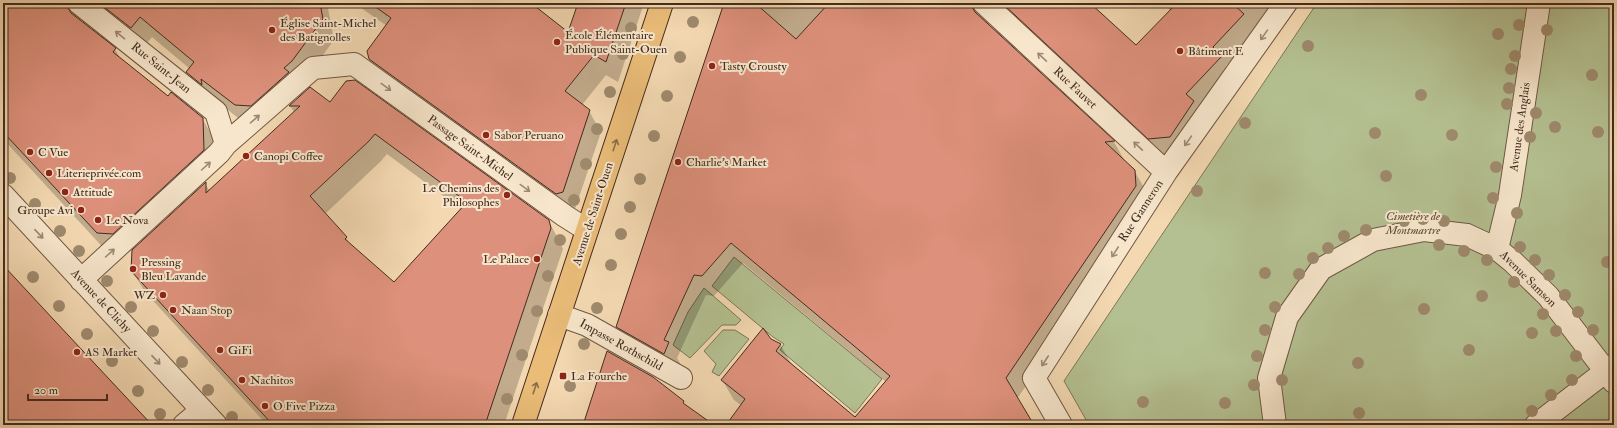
<svg xmlns="http://www.w3.org/2000/svg" width="1617" height="428" font-family="'IM FELL Double Pica',serif">
  <rect width="100%" height="100%" fill="#f3d8b1"/>
  <filter id="stains"><feTurbulence type="fractalNoise" baseFrequency=".005" numOctaves="4"/><feColorMatrix values="0 0 0 0 .2 0 0 0 0 .09 0 0 0 0 .02 0 0 0 .5 -.17"/></filter>
  <radialGradient id="worn" r=".72"><stop offset=".6" stop-color="#630" stop-opacity="0"/><stop offset="1" stop-color="#630" stop-opacity=".3"/></radialGradient>
  <!-- green -->
  <path fill="#b4c091" stroke="#7c7658" d="M1317 3H1614V425H1089L1064 381Z
    M734 257 882 379 855 413 780 350 784 344 773 337 712 286Z
    M704 288 741 320 736 325H722L690 358 673 345 688 312Z
    M723 330H735L749 339 719 376 712 372 716 364 704 351Z"/>
  <!-- shadow -->
  <path fill="#0003" fill-rule="evenodd" d="M3 3H327L334 40 303 82 248 126 213 98 199 93 188 73 190 69 152 37 143 48 81 16 79 20 115 49 121 60 169 97 202 118 214 139 216 170 109 254 3 139Z
    M354 3H529L569 34 580 3H644L618 82 606 75 582 105 589 111 601 132 574 212 382 80 369 59 387 26Z
    M725 3H1091L1099 13 1136 47 1170 11 1165 3H1285L1226 66 1233 77 1205 122 1161 159 986 16 983 21 1114 142 1126 163 1134 170 1146 191 1148 207 1017 399 1032 425H727L742 406 734 400 722 380 771 340 780 344 792 365 855 419 886 382 743 263 714 296 706 295 677 358 680 363 675 374 629 347 617 327Z
    M330 104 548 220 560 242 563 249 504 425H267L145 292 132 271 205 184 210 191 294 112 290 106ZM387 154 461 209 394 284 350 245 346 237 325 214 380 162Z"/>
  <!-- building -->
  <path fill="#dd907b" stroke="#432c1e" fill-rule="evenodd" d="M3 3H67L68 8 71 13 116 48 113 52 168 96 171 92 203 118 204 150 113 234 97 233 3 132Z
    M99 3H320L323 19 292 61 284 68 289 72 251 106 235 105 201 79 202 85 186 72 194 62 140 17 131 28Z
    M370 3H531L568 32 578 3H626L606 62 594 55 565 91 590 110 563 192 556 194 369 59 367 51 391 18Z
    M724 3H755L796 39 829 3H972V7L975 12 1115 141 1105 142 1135 170 1136 186 1006 378 1034 425H726L745 399 721 380 763 328 771 339 781 344 776 351 855 417 890 376 731 243 702 276 694 275 664 340 669 342 664 354 616 327Z
    M1002 3H1090L1136 45 1177 3H1232L1244 14 1213 47 1222 56 1186 94 1194 101 1170 137 1148 139Z
    M355 80 549 220 551 228 485 425H273L131 271 132 250 206 182V193L300 106H289L310 87 330 102 346 81ZM375 134 467 202 394 282 345 239 347 237 310 196 369 141Z
    M3 265 54 320 152 425H3Z
    M607 351 653 377 684 401 683 403 714 425H583Z"/>
  <g fill="none" stroke-linecap="round" stroke-linejoin="round">
    <defs>
      <path id="minor" d="M79 3 216 112 226 144 219 153 81 280
        M984 3 1166 172
        M226 144 313 68 354 64 565 216 587 230
        M3 195 216 425
        M1497 249 1510 195 1539 3
        M559 315 587 325 681 378
        M184 425 202 410
        M1061 425 1034 378 1166 172 1286 3
        M1275 425 1269 378 1287 317 1321 269 1373 240 1424 230 1467 235 1497 249 1513 262 1548 296 1614 382
        M1536 425 1614 365"/>
      <path id="major" d="M523 425 662 3"/>
    </defs>
    <!-- minor casing -->
    <use href="#minor" stroke="#6f5743" stroke-width="24"/>
    <!-- major casing -->
    <use href="#major" stroke="#432c1e" stroke-width="24"/>
    <!-- minor -->
    <use href="#minor" stroke="#f7e6cc" stroke-width="22"/>
    <!-- major -->
    <use href="#major" stroke="#eabc78" stroke-width="22"/>
  </g>
  <!-- trees -->
  <g fill="#9f8a6d">
    <circle cx="693" cy="22" r="6"/>
    <circle cx="1519" cy="25" r="6"/>
    <circle cx="631" cy="28" r="6"/>
    <circle cx="1547" cy="30" r="6"/>
    <circle cx="1498" cy="34" r="6"/>
    <circle cx="1308" cy="46" r="6"/>
    <circle cx="623" cy="54" r="6"/>
    <circle cx="1515" cy="56" r="6"/>
    <circle cx="680" cy="57" r="6"/>
    <circle cx="1511" cy="69" r="6"/>
    <circle cx="1592" cy="75" r="6"/>
    <circle cx="1509" cy="88" r="6"/>
    <circle cx="610" cy="92" r="6"/>
    <circle cx="1421" cy="95" r="6"/>
    <circle cx="667" cy="96" r="6"/>
    <circle cx="1507" cy="104" r="6"/>
    <circle cx="1536" cy="113" r="6"/>
    <circle cx="1245" cy="123" r="6"/>
    <circle cx="1555" cy="127" r="6"/>
    <circle cx="597" cy="129" r="6"/>
    <circle cx="1598" cy="132" r="6"/>
    <circle cx="1375" cy="133" r="6"/>
    <circle cx="1452" cy="135" r="6"/>
    <circle cx="654" cy="136" r="6"/>
    <circle cx="1530" cy="137" r="6"/>
    <circle cx="586" cy="164" r="6"/>
    <circle cx="1496" cy="167" r="6"/>
    <circle cx="1386" cy="176" r="6"/>
    <circle cx="10" cy="178" r="6"/>
    <circle cx="640" cy="179" r="6"/>
    <circle cx="1197" cy="191" r="6"/>
    <circle cx="1493" cy="198" r="6"/>
    <circle cx="574" cy="200" r="6"/>
    <circle cx="35" cy="204" r="6"/>
    <circle cx="630" cy="207" r="6"/>
    <circle cx="1517" cy="213" r="6"/>
    <circle cx="1423" cy="219" r="6"/>
    <circle cx="1404" cy="221" r="6"/>
    <circle cx="1444" cy="221" r="6"/>
    <circle cx="1366" cy="230" r="6"/>
    <circle cx="60" cy="231" r="6"/>
    <circle cx="621" cy="234" r="6"/>
    <circle cx="1344" cy="236" r="6"/>
    <circle cx="560" cy="240" r="6"/>
    <circle cx="1439" cy="245" r="6"/>
    <circle cx="1520" cy="247" r="6"/>
    <circle cx="1328" cy="248" r="6"/>
    <circle cx="79" cy="251" r="6"/>
    <circle cx="1464" cy="251" r="6"/>
    <circle cx="1313" cy="258" r="6"/>
    <circle cx="1487" cy="260" r="6"/>
    <circle cx="1535" cy="260" r="6"/>
    <circle cx="1607" cy="262" r="6"/>
    <circle cx="611" cy="265" r="6"/>
    <circle cx="1265" cy="273" r="6"/>
    <circle cx="1299" cy="274" r="6"/>
    <circle cx="1549" cy="275" r="6"/>
    <circle cx="548" cy="276" r="6"/>
    <circle cx="33" cy="277" r="6"/>
    <circle cx="107" cy="281" r="6"/>
    <circle cx="1514" cy="282" r="6"/>
    <circle cx="1565" cy="295" r="6"/>
    <circle cx="1482" cy="296" r="6"/>
    <circle cx="59" cy="306" r="6"/>
    <circle cx="131" cy="307" r="6"/>
    <circle cx="1275" cy="307" r="6"/>
    <circle cx="597" cy="308" r="6"/>
    <circle cx="1424" cy="309" r="6"/>
    <circle cx="537" cy="311" r="6"/>
    <circle cx="1578" cy="312" r="6"/>
    <circle cx="1543" cy="314" r="6"/>
    <circle cx="1265" cy="330" r="6"/>
    <circle cx="1593" cy="330" r="6"/>
    <circle cx="153" cy="331" r="6"/>
    <circle cx="1556" cy="331" r="6"/>
    <circle cx="1532" cy="333" r="6"/>
    <circle cx="87" cy="334" r="6"/>
    <circle cx="584" cy="344" r="6"/>
    <circle cx="1469" cy="350" r="6"/>
    <circle cx="522" cy="355" r="6"/>
    <circle cx="1257" cy="356" r="6"/>
    <circle cx="1576" cy="356" r="6"/>
    <circle cx="112" cy="361" r="6"/>
    <circle cx="182" cy="362" r="6"/>
    <circle cx="1358" cy="363" r="6"/>
    <circle cx="1282" cy="380" r="6"/>
    <circle cx="1572" cy="380" r="6"/>
    <circle cx="1254" cy="385" r="6"/>
    <circle cx="570" cy="386" r="6"/>
    <circle cx="208" cy="390" r="6"/>
    <circle cx="138" cy="391" r="6"/>
    <circle cx="1551" cy="395" r="6"/>
    <circle cx="507" cy="399" r="6"/>
    <circle cx="1143" cy="402" r="6"/>
    <circle cx="1225" cy="403" r="6"/>
    <circle cx="1532" cy="411" r="6"/>
    <circle cx="1359" cy="413" r="6"/>
    <circle cx="160" cy="414" r="6"/>
    <circle cx="232" cy="417" r="6"/>
  </g>
  <!-- one-way arrows -->
  <defs><path id="oneway-shaft" d="M-6 0H5M1.5-3L5.5 0L1.5 3" fill="none" stroke-width="1.6" stroke-linecap="round" stroke-linejoin="round"/></defs>
  <g stroke="#9d8975">
    <use href="#oneway-shaft" transform="translate(120 35) rotate(-141)"/>
    <use href="#oneway-shaft" transform="translate(1264 35) rotate(125)"/>
    <use href="#oneway-shaft" transform="translate(1042 57) rotate(-137)"/>
    <use href="#oneway-shaft" transform="translate(386 87) rotate(36)"/>
    <use href="#oneway-shaft" transform="translate(255 119) rotate(-41)"/>
    <use href="#oneway-shaft" transform="translate(1188 141) rotate(125)"/>
    <use href="#oneway-shaft" transform="translate(1138 146) rotate(-137)"/>
    <use href="#oneway-shaft" transform="translate(206 166) rotate(-42)"/>
    <use href="#oneway-shaft" transform="translate(525 188) rotate(36)"/>
    <use href="#oneway-shaft" transform="translate(39 234) rotate(47)"/>
    <use href="#oneway-shaft" transform="translate(1115 252) rotate(123)"/>
    <use href="#oneway-shaft" transform="translate(110 253) rotate(-42)"/>
    <use href="#oneway-shaft" transform="translate(156 360) rotate(47)"/>
    <use href="#oneway-shaft" transform="translate(1045 361) rotate(123)"/>
  </g>
  <g stroke="#8e6d46">
    <use href="#oneway-shaft" transform="translate(615 145) rotate(-72)"/>
    <use href="#oneway-shaft" transform="translate(535 388) rotate(-72)"/>
  </g>
  <!-- markers -->
  <g fill="#8f2418" stroke="#f7e6cc" stroke-width="1.5">
    <circle cx="272" cy="30" r="4"/>
    <circle cx="557" cy="42" r="4"/>
    <circle cx="1180" cy="51" r="4"/>
    <circle cx="712" cy="66" r="4"/>
    <circle cx="486" cy="135" r="4"/>
    <circle cx="30" cy="152" r="4"/>
    <circle cx="246" cy="156" r="4"/>
    <circle cx="678" cy="162" r="4"/>
    <circle cx="49" cy="173" r="4"/>
    <circle cx="65" cy="192" r="4"/>
    <circle cx="507" cy="195" r="4"/>
    <circle cx="81" cy="210" r="4"/>
    <circle cx="98" cy="220" r="4"/>
    <circle cx="537" cy="259" r="4"/>
    <circle cx="133" cy="269" r="4"/>
    <circle cx="163" cy="295" r="4"/>
    <circle cx="173" cy="310" r="4"/>
    <circle cx="220" cy="350" r="4"/>
    <circle cx="77" cy="352" r="4"/>
    <rect x="559" y="372" width="8" height="8" rx="2"/>
    <circle cx="242" cy="380" r="4"/>
    <circle cx="265" cy="406" r="4"/>
  </g>
  <g text-anchor="middle" dominant-baseline="central" stroke-width="4" stroke-linejoin="round" paint-order="stroke">
    <!-- poi labels -->
    <g font-size="12" fill="#432c1e" stroke="#f7e6cc" text-anchor="start">
      <text x="280" y="23">Église Saint-Michel<tspan x="280" dy="14">des Batignolles</tspan></text>
      <text x="565" y="35">École Élémentaire<tspan x="565" dy="14">Publique Saint-Ouen</tspan></text>
      <text x="1188" y="51">Bâtiment E</text>
      <text x="720" y="66">Tasty Crousty</text>
      <text x="494" y="135">Sabor Peruano</text>
      <text x="38" y="152">C Vue</text>
      <text x="254" y="156">Canopi Coffee</text>
      <text x="686" y="162">Charlie's Market</text>
      <text x="57" y="173">Literieprivée.com</text>
      <text x="499" y="188" text-anchor="end">Le Chemins des<tspan x="499" dy="14">Philosophes</tspan></text>
      <text x="73" y="192">Attitude</text>
      <text x="73" y="210" text-anchor="end">Groupe Avi</text>
      <text x="106" y="220">Le Nova</text>
      <text x="529" y="259" text-anchor="end">Le Palace</text>
      <text x="141" y="262">Pressing<tspan x="141" dy="14">Bleu Lavande</tspan></text>
      <text x="155" y="295" text-anchor="end">WZ</text>
      <text x="181" y="310">Naan Stop</text>
      <text x="228" y="350">GiFi</text>
      <text x="85" y="352">AS Market</text>
      <text x="571" y="376">La Fourche</text>
      <text x="250" y="380">Nachitos</text>
      <text x="273" y="406">O Five Pizza</text>
    </g>
    <!-- street labels -->
    <g font-size="12" fill="#432c1e" stroke="#f7e6cc">
      <text transform="translate(161 68) rotate(39)">Rue Saint-Jean</text>
      <text transform="translate(1075 88) rotate(43)">Rue Fauvet</text>
      <text transform="translate(1520 127) rotate(-82)">Avenue des Anglais</text>
      <text transform="translate(470 148) rotate(36)">Passage Saint-Michel</text>
      <text transform="translate(1141 211) rotate(-57)">Rue Ganneron</text>
      <text transform="translate(593 214) rotate(-72)">Avenue de Saint-Ouen</text>
      <text transform="translate(1528 279) rotate(45)">Avenue Samson</text>
      <text transform="translate(101 301) rotate(47)">Avenue de Clichy</text>
      <text transform="translate(621 345) rotate(29)">Impasse Rothschild</text>
    </g>
    <!-- park labels -->
    <g font-size="12" font-style="italic" fill="#5a4a35" stroke="#f7e6cc">
      <text x="1413" y="216">Cimetière de<tspan x="1413" dy="14">Montmartre</tspan></text>
    </g>
  </g>
  <!-- margin -->
  <rect width="1617" height="428" fill="none" stroke="#f3d8b1" stroke-width="16"/>
  <rect x="4" y="4" width="1609" height="420" fill="none" stroke="#432c1e" stroke-width="2"/>
  <rect x="8" y="8" width="1601" height="412" fill="none" stroke="#432c1e"/>
  <!-- scale -->
  <path d="M28 394v6h79v-6" fill="none" stroke="#432c1e" stroke-width="2"/>
  <text x="34" y="394" font-size="12" fill="#432c1e" stroke="#f7e6cc" stroke-width="3" paint-order="stroke">20 m</text>
  <rect width="100%" height="100%" filter="url(#stains)"/>
  <rect width="100%" height="100%" fill="url(#worn)"/>
</svg>
